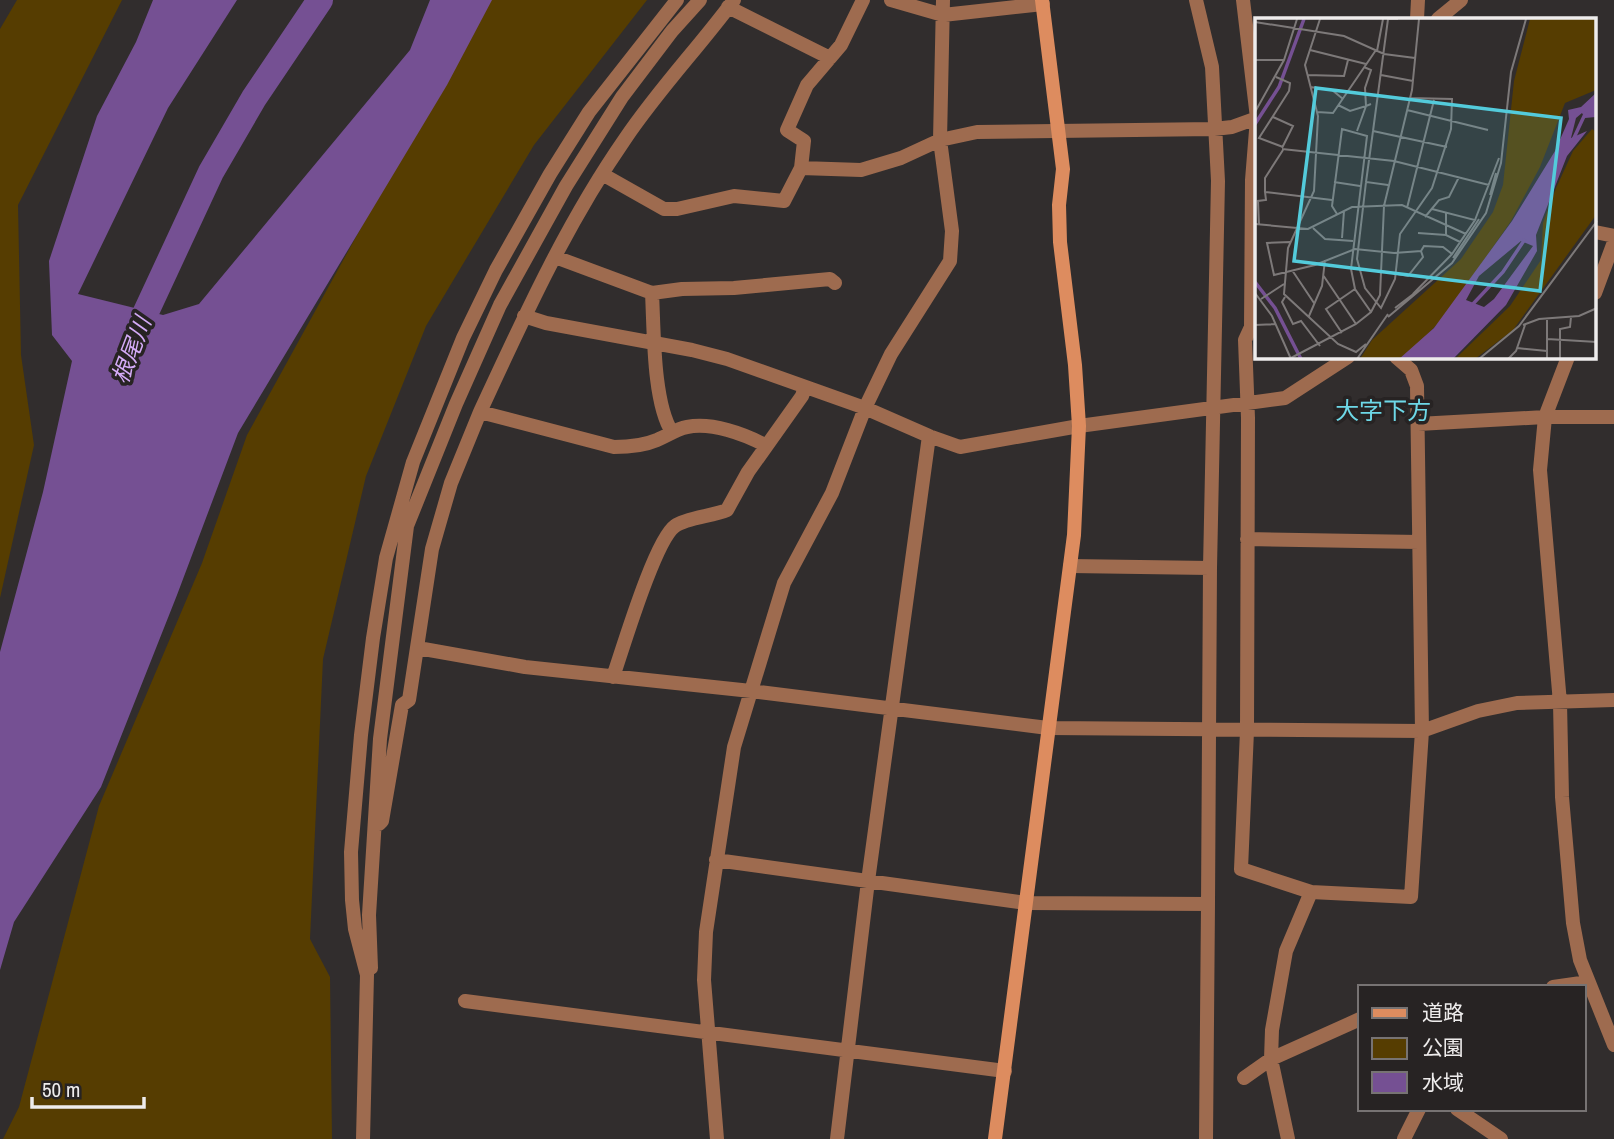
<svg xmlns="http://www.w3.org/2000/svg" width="1614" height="1139" font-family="'Archivo Narrow','Noto Sans JP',sans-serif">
  <rect width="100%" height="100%" fill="#312d2d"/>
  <!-- green -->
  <path fill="#563d01" d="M17 0H122L18 205 21 355 34 445 0 598V29Z
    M480 0H647L534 145 426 326 366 476 323 659 310 939 330 977 332 1139H3L19 1107 99 806 202 563 247 435 434 95Z"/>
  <!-- water -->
  <path fill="#755093" d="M153 0H237L168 108 78 294 163 315 199 304 410 50 430 0H492L447 85 238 433 177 595 101 787 14 922 0 970V652L43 492 72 361 52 335 49 261 97 116 136 42Z"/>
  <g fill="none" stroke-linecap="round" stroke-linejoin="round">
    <!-- river -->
    <path stroke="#755093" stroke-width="26" d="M132 342 211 172 254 98 320 0"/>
    <!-- street -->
    <path stroke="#9e6b4f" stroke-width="14" d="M734 0C699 47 658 90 625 139 566 224 523 319 480 412L614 447C629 447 643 446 657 440 667 436 676 429 687 427 712 422 744 434 765 445
      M891 0 943 15 1043 4
      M1196 0 1212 67 1218 181 1210 568
      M1243 0 1257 118 1252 180 1251 327 1245 340 1248 418 1247 731 1241 869 1311 892 1411 897 1422 731 1417 386 1411 370 1396 357
      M728 7 830 58
      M1417 19 1418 0
      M1438 19 1461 0
      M801 168 804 141 787 130 807 85 841 45 863 0
      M602 174 664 209H677L734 196 784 201 801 168 861 170 901 158 940 140 977 132 1214 129 1232 127 1257 118
      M1595 232 1614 236
      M555 257 652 293 682 289 734 288 830 279 835 283
      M652 293C654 330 653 403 672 432
      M1595 293 1614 242
      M524 316 546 323 692 350 727 359 865 408 929 436 960 447 1079 426 1285 398 1348 357
      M1568 357 1545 417 1540 470 1560 703 1562 797 1573 923 1580 960 1614 1045
      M1418 424 1545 417H1614
      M1247 539 1419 542
      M418 648 525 667 751 691 1048 728 1422 731 1478 711 1517 703 1614 700
      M613 677C623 648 655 540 675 526 686 518 713 516 727 510L748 472 802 396 805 387
      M379 824 382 821 402 705 409 700 432 549 451 483 480 412
      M716 860 1026 903 1208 904 1210 568 1070 566
      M1311 892 1286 951 1272 1030 1271 1059 1360 1019
      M371 968 369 915 380 739 407 526 456 404 500 305 566 186 622 97 672 31 700 0
      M1553 987 1588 982
      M465 1001 1005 1071
      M1244 1078 1271 1059 1288 1139
      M1457 1109 1501 1139
      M363 1139 367 975 355 929 352 900 351 852 361 735 373 638 386 558 413 462 463 338 496 270 550 174 589 112 677 0
      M717 1139 704 980 706 932 734 747 784 583 832 493 865 408 891 354 950 261 952 231 940 140 943 0
      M837 1139 868 881 929 436
      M1206 1139 1208 904
      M1404 1139 1419 1109"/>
    <!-- secondary -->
    <path stroke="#dd8c5f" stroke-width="14" d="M995 1139 1074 535 1079 426 1075 365 1060 242 1059 205 1063 169 1042 0"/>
  </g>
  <g text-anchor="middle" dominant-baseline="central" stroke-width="7" stroke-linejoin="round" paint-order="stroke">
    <!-- water labels -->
    <g font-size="23" font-style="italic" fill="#d4abf7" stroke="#272323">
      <text transform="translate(131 350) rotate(-69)">根尾川</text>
    </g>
    <!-- quarter labels -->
    <g font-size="24" fill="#6ed8e7" stroke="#272323">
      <text x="1383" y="410">大字下方</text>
    </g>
  </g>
  <!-- overview -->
  <g transform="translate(1255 18)">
    <rect width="341" height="341" fill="#312d2d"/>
    <path d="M275 1H341V72L310 85 285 149 256 203 190 298 149 341H105L117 322 206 241 238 194 248 167 259 63ZM337 111 341 114V197L258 312 220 341H200L255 288 286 242 288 205 301 170 318 133Z" fill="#563d01"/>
    <path d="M341 75V99L330 100 327 95 321 100 316 120 332 113 312 138 281 217 282 233 251 287 198 341H144L179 310 257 203 300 133 314 101 313 92 326 89ZM266 223 278 228 239 281 229 289 211 282 224 258Z" fill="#755093" fill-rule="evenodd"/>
    <path fill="none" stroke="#755093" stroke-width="3.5" d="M0 106 24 69 49 1M317 124 331 94M0 264 20 290 46 341M217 287 248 254 270 221"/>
    <path fill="none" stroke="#7d7979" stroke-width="2" d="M65 1 50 47 63 98 59 173 33 230 29 276 83 326 101 334 111 326M0 4 89 18 129 36 160 40M55 32 111 46M122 33 128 1M0 42H29M109 49 116 52 110 70 111 88 116 86M52 57 89 58 93 42M126 57 158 63M21 59 35 65 34 73 4 120 28 129M55 69 77 72 88 81M83 87 95 93 111 88 102 113M152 92 233 112M0 94 29 42 42 1M62 94 78 95 121 32M18 99 38 108 27 130M118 113 133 1H143M27 131 139 143 234 167M79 164 105 168M111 164 102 241 110 270 126 290 140 261 145 216 177 170 196 111 197 81 155 80M133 167 111 164 118 113 192 129M10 174V160L28 132M235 177 241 155M152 190 179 82M191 195V217M82 196 77 188 87 111 112 118 96 251 100 271 116 294M170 199 184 182 194 179 204 159M220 202 244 140M0 206 53 211 97 189 147 187 211 216M4 207 3 183 11 182 10 174 77 182M58 210 70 221 98 223M163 215 191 217 205 224M87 220 89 193M35 224 12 225 19 257 60 247 100 231 139 235 166 233 169 228 188 229 197 236M198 240 224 201M37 252 59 285M126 253 153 258 168 239 166 233M68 257 101 306M0 275 17 298 36 341M158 276 197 236 220 202 177 191M30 279 27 284 38 306 46 303 65 328M6 281 29 266M140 290 161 274M54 298 67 268 70 242M133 299 197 245 231 195 246 145 256 54 271 1M292 300V341M0 307 21 306M268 307 284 301 324 298 342 290M87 315 71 291 100 271M292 321 342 324M262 330 292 333M34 341 101 306 116 294 125 277 129 188 157 72 164 1M102 341 133 296M224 341 264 308 342 203M253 341 261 333 270 307M305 341V311L315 309 316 299"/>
    <path fill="#53cbdb" fill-opacity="0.15" stroke="#53cbdb" stroke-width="3.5" d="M61 70 306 100 285 273 39 243Z"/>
    <rect width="341" height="341" fill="none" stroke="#eeecec" stroke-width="3.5"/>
  </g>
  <!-- legend -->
  <rect x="1358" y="985" width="228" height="126" fill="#272323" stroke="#777373" stroke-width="2"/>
  <rect x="1372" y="1008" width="35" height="10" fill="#dd8c5f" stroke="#777373" stroke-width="2"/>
  <text x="1422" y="1020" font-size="21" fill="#eeecec">道路</text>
  <rect x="1372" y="1038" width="35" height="21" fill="#563d01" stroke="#777373" stroke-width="2"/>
  <text x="1422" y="1055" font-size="21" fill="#eeecec">公園</text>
  <rect x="1372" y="1072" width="35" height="21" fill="#755093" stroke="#777373" stroke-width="2"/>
  <text x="1422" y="1090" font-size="21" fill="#eeecec">水域</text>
  <!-- scale -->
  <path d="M32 1097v10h112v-10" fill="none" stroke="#eeecec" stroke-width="3.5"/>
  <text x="42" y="1097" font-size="21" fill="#eeecec" stroke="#272323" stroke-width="5" paint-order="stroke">50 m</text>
</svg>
